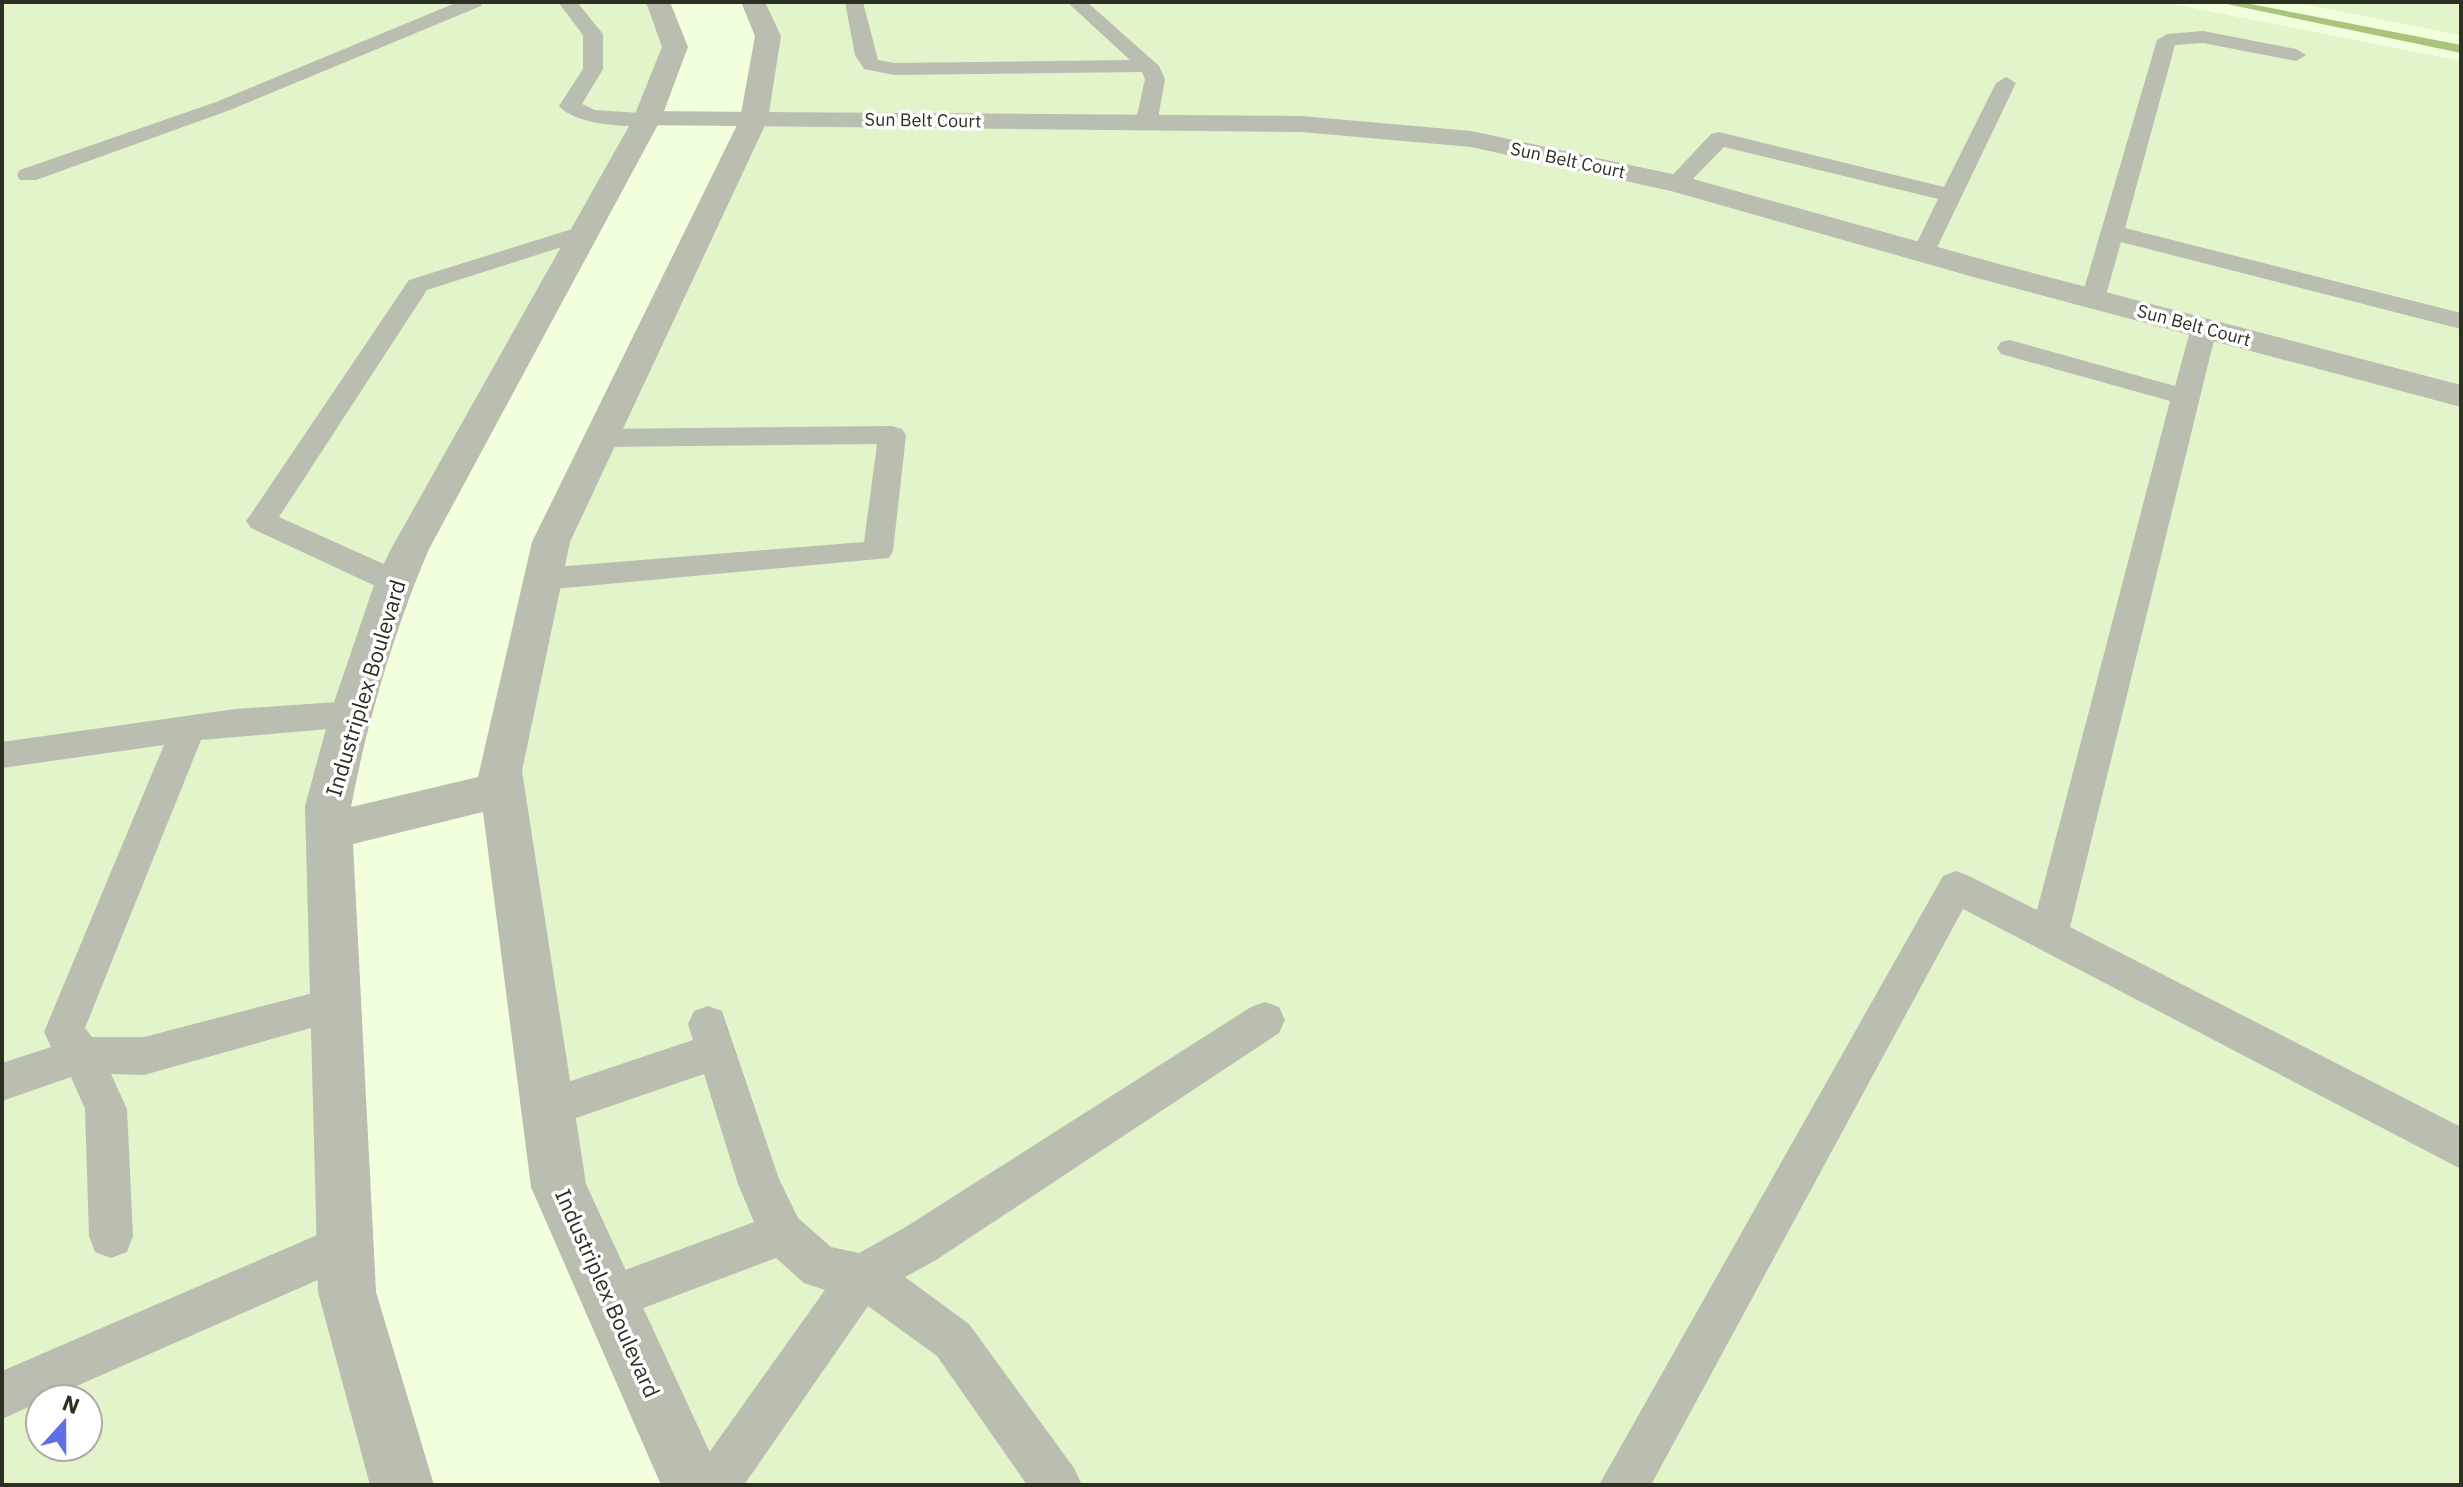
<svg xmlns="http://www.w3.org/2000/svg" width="2463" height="1487" font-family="'IBM Plex Sans',sans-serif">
  <rect width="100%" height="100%" fill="#f2ffdd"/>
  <!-- built -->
  <path fill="#e3f3ca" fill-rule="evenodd" d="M2 2H658L675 47 410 549 328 806 347 1292 402 1485H2ZM40 1399H88V1447H40Z
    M753 2H2163L2461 61V1485H693L559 1187 504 789 543 579 754 119 768 36Z
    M2291 2H2461V35Z"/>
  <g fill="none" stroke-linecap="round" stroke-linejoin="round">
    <!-- stream -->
    <path fill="#abc47b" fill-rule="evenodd" d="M2217 2H2240L2461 45V53Z"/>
    <!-- service -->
    <path fill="#b9beb0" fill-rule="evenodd" d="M458 2H483L481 6 230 110 36 180H20L17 175 20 170 216 102Z
      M558 2H577L603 34V69L582 104 595 110 655 114 658 119 655 124C631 129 575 125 559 106L583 69V35Z
      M845 2H863L878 60 894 63 1130 60 1067 2H1087L1159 66 1165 79 1157 124 1146 130 1135 124 1145 79 1142 72 894 75 864 69 855 55Z
      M2203 31 2296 49 2306 55 2296 61 2203 43 2175 45 2125 228 2461 313V329L2121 242 2105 299 2102 304H2084L2081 299 2157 40 2167 34Z
      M2006 77 2016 83 1932 258H1916L1912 253 1938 199 1724 147 1684 188H1668L1665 183 1711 134 1719 132 1944 187 1996 83Z
      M585 225 593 227 597 232 593 237 427 290 279 517 406 574 410 582 406 590 395 593 384 590 251 528 246 521 251 514 409 280Z
      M2204 320 2213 323 2217 328 2070 927 2461 1127V1169L1963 909 1651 1485H1599L1943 876 1956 871 1969 876 2037 910 2170 401 2001 354 1997 348 2001 342 2010 340 2175 386 2191 328 2195 323Z
      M892 426 902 429 906 435 893 551 889 558 543 590 532 587 528 579 532 571 543 568 864 542 877 444 601 447 591 444 587 438 591 432 601 429Z
      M352 701 364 705 369 714 364 723 352 727 201 740 85 1028 92 1037H144L336 987 350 993 356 1005 350 1017 144 1075 111 1074 127 1109 133 1236 127 1252 111 1258 95 1252 89 1236 85 1109 71 1077 2 1101V1063L51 1047 44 1032 164 745 2 768V742L235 709Z
      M1265 1002 1279 1007 1285 1020 1279 1033 936 1260 905 1277 969 1324 1074 1468 1082 1485H1027L937 1356 868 1306 744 1485H690L698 1468 825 1290 804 1283 776 1258 609 1321 593 1314 586 1298 593 1282 754 1222 738 1184 704 1074 547 1128 532 1122 526 1108 532 1094 693 1040 688 1024 694 1011 708 1006 722 1011 779 1179 798 1218 831 1247 859 1253 904 1228 1251 1007Z
      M345 1223 361 1229 367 1245 361 1261 47 1399H40V1402L2 1419V1371Z"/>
    <!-- minor -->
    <path fill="#b9beb0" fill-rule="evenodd" d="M647 111 1301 116 1471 131 1686 177 1999 264 2461 385V407L1977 278 1671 191 1471 147 1301 132 637 125 633 119 637 113Z"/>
    <!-- tertiary -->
    <path fill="#b9beb0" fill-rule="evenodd" d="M646 2H670L688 47 661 119 429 549C395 628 367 722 351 807L478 777 532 542 740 119 755 36 741 2H765L781 36 768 119 570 542 522 771 586 1184 725 1485H661L531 1187 483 812 353 844 376 1292 434 1485H370L318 1292 305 806 330 714 375 582 391 549 633 119 662 47Z"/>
  </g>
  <g text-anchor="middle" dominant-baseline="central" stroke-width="7" stroke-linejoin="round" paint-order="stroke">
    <!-- far-street labels -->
    <g font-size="18" fill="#2b3023" stroke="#fff">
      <text transform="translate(923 120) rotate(1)">Sun Belt Court</text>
      <text transform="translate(1568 160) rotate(12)">Sun Belt Court</text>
      <text transform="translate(2194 325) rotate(15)">Sun Belt Court</text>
    </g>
    <!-- street labels -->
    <g font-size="22" fill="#2b3023" stroke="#fff">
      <text transform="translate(365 688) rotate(-73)">Industriplex Boulevard</text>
      <text transform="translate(608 1293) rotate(66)">Industriplex Boulevard</text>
    </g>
  </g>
  <!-- border -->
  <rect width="2463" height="1487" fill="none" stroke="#2b3023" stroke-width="8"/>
  <!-- north arrow -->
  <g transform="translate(64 1423) rotate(21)"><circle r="38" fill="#ffffff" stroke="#aaaca7" stroke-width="2"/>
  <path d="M0-6L14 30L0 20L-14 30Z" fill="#606fe6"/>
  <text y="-12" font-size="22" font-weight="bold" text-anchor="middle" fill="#2b3023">N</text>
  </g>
</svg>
